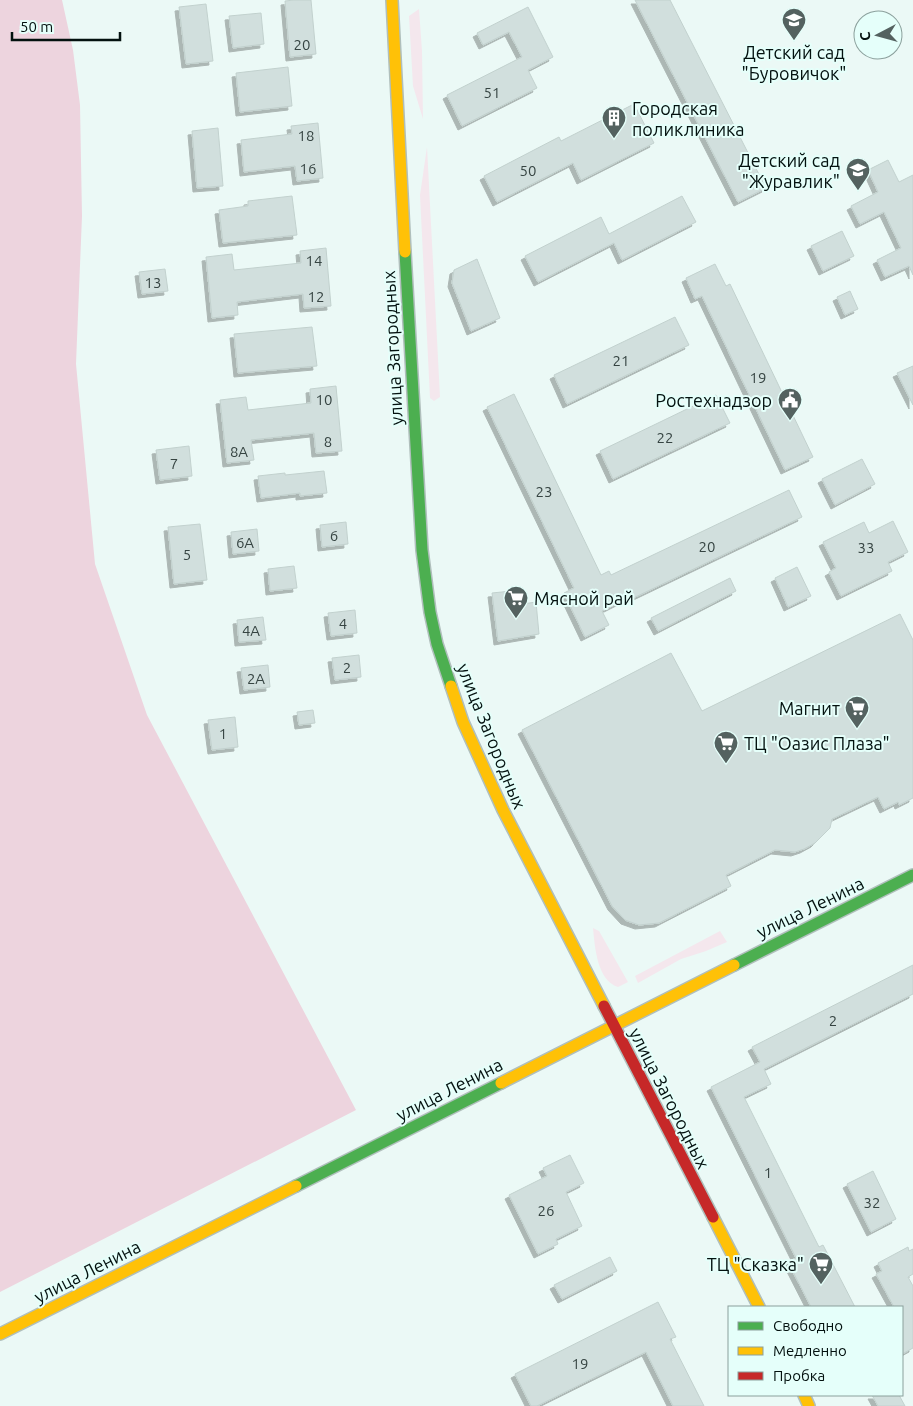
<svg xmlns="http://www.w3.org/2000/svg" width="913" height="1406" font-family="Ubuntu,sans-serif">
  <defs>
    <filter id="shadow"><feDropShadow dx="-4" dy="4" stdDeviation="0" flood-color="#0004"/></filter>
  </defs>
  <rect width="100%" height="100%" fill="#ebf9f6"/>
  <!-- green -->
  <path fill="#f4e7ed" d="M419 9 422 51 423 119 413 86 409 16Z
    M427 147 440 397 434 401 430 398 420 195Z
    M593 928 599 931 628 982 618 987C597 980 595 948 593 928Z
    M720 931 727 942 706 951 681 959 638 983 635 976Z"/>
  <!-- forest -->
  <path fill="#edd4de" d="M0 0H62L73 50 80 105 82 216 76 364 95 564 147 715 356 1110 0 1292Z"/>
  <!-- building -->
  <path fill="#d1dfdd" stroke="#c2d1ce" filter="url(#shadow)" d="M294 0H311L316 54 290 57 285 1Z
    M635 0H670L766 188 738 202Z
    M206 4 213 61 186 64 179 7Z
    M528 7 553 57 528 70 537 88 462 126 447 95 522 57 509 32 483 45 477 33Z
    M261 13 264 44 233 48 229 16Z
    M288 67 292 106 240 112 236 73Z
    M634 104 654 143 581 180 573 163 497 202 484 176 559 137 561 141Z
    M318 123 323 178 297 181 295 166 244 172 241 140 292 134 291 126Z
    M218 128 223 186 197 188 192 131Z
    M888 160 899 182 913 175V275L909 266 885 277 877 260 901 248 884 212 860 224 851 206 878 192 868 170Z
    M292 196 297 235 223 243 219 210 248 206V201Z
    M682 196 696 222 622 260 614 243 538 282 525 256 601 217 609 234Z
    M842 231 854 256 823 271 811 246Z
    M326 248 331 306 304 308 303 294 237 302 238 315 212 318 206 257 232 254 234 270 301 263 300 251Z
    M477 259 500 318 471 331 452 283 454 270Z
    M715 264 726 286 730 284 813 457 785 470 702 296 695 299 686 278Z
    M165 269 168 291 142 294 139 272Z
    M850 291 858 309 845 315 837 297Z
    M675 317 689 345 567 404 554 375Z
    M312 327 317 366 238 373 234 334Z
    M913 366V405L897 373Z
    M336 386 342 451 316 453 314 433 251 440 254 460 227 463 220 400 246 397 248 410 311 403 310 389Z
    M514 394 601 575 609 571 611 575 789 490 802 517 625 602 624 600 602 611 609 625 585 637 564 593 574 588 487 407Z
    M716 395 730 423 613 479 600 451Z
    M189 446 192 476 160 480 156 450Z
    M862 459 875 484 835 505 822 479Z
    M324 471 327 493 300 496V493L261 498 258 476 285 473V475Z
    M893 521 908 552 888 562 892 571 841 596 829 572 836 568 823 542 864 522 869 533Z
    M346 522 348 544 322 547 320 525Z
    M200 524 207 580 174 584 168 527Z
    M257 529 259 551 233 554 231 532Z
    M294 566 297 588 270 591 268 569Z
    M797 567 811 596 788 607 775 578Z
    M730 578 736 591 658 631 651 618Z
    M521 590 523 604 536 602 539 634 498 641 492 593Z
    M355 610 357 633 331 636 328 613Z
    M900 614 913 640V798L899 805 898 802 884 809 878 797 832 819 830 828 815 843 804 849 795 852 775 850 726 875 731 886 659 923 639 925 625 920 612 906 522 730 671 653 702 711Z
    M263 617 266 640 239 642 237 620Z
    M359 655 361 677 335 680 332 658Z
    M268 665 270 687 244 690 241 668Z
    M313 710 315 723 299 725 297 712Z
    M235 717 238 747 212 750 208 720Z
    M913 965V994L764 1069 771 1084 744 1097 819 1247 823 1245 855 1307H811L788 1262 796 1258 711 1087 760 1062 752 1047Z
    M570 1155 584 1183 566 1192 582 1226 556 1239 558 1244 538 1254 509 1195 547 1176 543 1168Z
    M873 1171 896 1219 871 1232 847 1184Z
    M908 1247 909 1251 913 1249V1274L908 1277 913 1286V1348L902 1354V1307H894L876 1274 882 1271 878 1263Z
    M610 1257 617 1271 562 1299 554 1285Z
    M658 1302 676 1337 670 1339 704 1406H673L646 1352 537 1406H531L515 1374Z
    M872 1395H899L905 1406H878Z"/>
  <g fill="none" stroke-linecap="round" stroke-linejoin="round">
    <defs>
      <path id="fast" d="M405 252 422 550 430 612 437 644 451 686
        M734 965 913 875
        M296 1186 501 1083"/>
      <path id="slow" d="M392 0 405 252
        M451 686 463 722 503 810 604 1006
        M501 1083 734 965
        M713 1217 759 1307
        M0 1334 296 1186
        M804 1395 809 1406"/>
      <path id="jam" d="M604 1006 713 1217"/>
    </defs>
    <!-- fast casing -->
    <use href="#fast" stroke="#b0bfbc" stroke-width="14"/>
    <!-- slow casing -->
    <use href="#slow" stroke="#b0bfbc" stroke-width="14"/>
    <!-- jam casing -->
    <use href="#jam" stroke="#b0bfbc" stroke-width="14"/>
    <!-- fast -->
    <use href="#fast" stroke="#4caf50" stroke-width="11"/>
    <!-- slow -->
    <use href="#slow" stroke="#ffc107" stroke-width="11"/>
    <!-- jam -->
    <use href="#jam" stroke="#c62828" stroke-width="11"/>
  </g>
  <!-- icons -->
  <defs>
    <symbol id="school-pin" viewBox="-11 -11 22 30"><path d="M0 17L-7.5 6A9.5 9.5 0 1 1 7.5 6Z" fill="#546260" stroke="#e5fffa"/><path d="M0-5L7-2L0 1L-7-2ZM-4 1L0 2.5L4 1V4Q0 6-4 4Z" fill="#fff"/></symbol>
    <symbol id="building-pin" viewBox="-11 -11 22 30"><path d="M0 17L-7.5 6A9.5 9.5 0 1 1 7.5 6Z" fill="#546260" stroke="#e5fffa"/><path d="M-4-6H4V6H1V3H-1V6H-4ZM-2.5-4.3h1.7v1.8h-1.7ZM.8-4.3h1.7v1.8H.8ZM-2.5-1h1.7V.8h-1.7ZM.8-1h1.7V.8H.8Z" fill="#fff"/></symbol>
    <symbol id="civic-pin" viewBox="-11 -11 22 30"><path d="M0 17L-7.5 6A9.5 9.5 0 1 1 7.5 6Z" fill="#546260" stroke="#e5fffa"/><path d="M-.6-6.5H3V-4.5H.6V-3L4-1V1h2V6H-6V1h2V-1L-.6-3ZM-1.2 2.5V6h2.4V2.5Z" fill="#fff"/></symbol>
    <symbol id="supermarket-pin" viewBox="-11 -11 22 30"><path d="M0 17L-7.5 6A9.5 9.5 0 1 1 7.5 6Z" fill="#546260" stroke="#e5fffa"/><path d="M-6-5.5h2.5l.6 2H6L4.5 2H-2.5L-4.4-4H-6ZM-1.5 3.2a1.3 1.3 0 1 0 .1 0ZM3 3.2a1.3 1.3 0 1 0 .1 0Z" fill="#fff"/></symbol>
  </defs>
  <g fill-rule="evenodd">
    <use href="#school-pin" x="780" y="6" width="28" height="38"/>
    <use href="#building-pin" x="600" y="104" width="28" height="38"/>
    <use href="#school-pin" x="844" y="156" width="28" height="38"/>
    <use href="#civic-pin" x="776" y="386" width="28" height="38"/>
    <use href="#supermarket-pin" x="502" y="584" width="28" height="38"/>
    <use href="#supermarket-pin" x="843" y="694" width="28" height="38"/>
    <use href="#supermarket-pin" x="712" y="729" width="28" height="38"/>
    <use href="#supermarket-pin" x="807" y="1250" width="28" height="38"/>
  </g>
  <g text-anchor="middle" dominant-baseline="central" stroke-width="4" stroke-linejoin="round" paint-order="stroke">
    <!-- number labels -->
    <g font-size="15" fill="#364442">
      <text x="302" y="44">20</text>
      <text x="492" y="92">51</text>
      <text x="306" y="135">18</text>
      <text x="308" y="168">16</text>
      <text x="528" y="170">50</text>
      <text x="314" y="260">14</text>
      <text x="153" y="282">13</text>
      <text x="316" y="296">12</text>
      <text x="621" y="360">21</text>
      <text x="758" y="377">19</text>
      <text x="324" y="399">10</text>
      <text x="665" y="437">22</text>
      <text x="328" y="441">8</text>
      <text x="239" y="451">8А</text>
      <text x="174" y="463">7</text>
      <text x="544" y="491">23</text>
      <text x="334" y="535">6</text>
      <text x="245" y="542">6А</text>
      <text x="707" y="546">20</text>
      <text x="866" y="547">33</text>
      <text x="187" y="554">5</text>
      <text x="343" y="623">4</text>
      <text x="251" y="630">4А</text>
      <text x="347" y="667">2</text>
      <text x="256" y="678">2А</text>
      <text x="223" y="733">1</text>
      <text x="833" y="1020">2</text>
      <text x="768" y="1172">1</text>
      <text x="872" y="1202">32</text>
      <text x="546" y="1210">26</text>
      <text x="580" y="1363">19</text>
    </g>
    <!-- poi labels -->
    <g font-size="18" fill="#03110f" stroke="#e5fffa" text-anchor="end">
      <text x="794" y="52" text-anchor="middle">Детский сад<tspan x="794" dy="21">"Буровичок"</tspan></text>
      <text x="632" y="108" text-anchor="start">Городская<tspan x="632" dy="21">поликлиника</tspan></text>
      <text x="840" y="160">Детский сад<tspan x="840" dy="21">"Журавлик"</tspan></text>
      <text x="772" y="400">Ростехнадзор</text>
      <text x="534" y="598" text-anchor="start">Мясной рай</text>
      <text x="840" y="708">Магнит</text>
      <text x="744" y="743" text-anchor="start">ТЦ "Оазис Плаза"</text>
      <text x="804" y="1264">ТЦ "Сказка"</text>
    </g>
    <!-- street labels -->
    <g font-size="18" fill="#03110f" stroke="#e5fffa">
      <text transform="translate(392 348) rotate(-93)">улица Загородных</text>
      <text transform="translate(492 736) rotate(68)">улица Загородных</text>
      <text transform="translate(810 907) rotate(-26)">улица Ленина</text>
      <text transform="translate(449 1089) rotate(-27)">улица Ленина</text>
      <text transform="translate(670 1098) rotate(63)">улица Загородных</text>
      <text transform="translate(87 1271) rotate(-27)">улица Ленина</text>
    </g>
  </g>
  <!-- legend -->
  <rect x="728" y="1306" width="175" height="90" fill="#e5fffa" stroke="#8ba09c"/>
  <rect x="738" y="1322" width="25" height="8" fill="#4caf50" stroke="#8ba09c"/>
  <text x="773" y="1331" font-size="15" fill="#03110f">Свободно</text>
  <rect x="738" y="1347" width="25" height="8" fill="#ffc107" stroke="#8ba09c"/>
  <text x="773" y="1356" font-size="15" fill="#03110f">Медленно</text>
  <rect x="738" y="1372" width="25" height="8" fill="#c62828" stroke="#8ba09c"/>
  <text x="773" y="1381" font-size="15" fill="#03110f">Пробка</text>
  <!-- north arrow -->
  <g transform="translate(878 35) rotate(264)"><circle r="24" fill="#e5fffa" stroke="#8ba09c"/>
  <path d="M0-4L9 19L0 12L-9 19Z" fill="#546260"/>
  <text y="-8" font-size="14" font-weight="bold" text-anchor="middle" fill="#03110f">С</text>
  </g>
  <!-- scale -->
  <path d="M12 32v8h108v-8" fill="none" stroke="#03110f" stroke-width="2.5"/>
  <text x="20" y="32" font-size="15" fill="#03110f" stroke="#e5fffa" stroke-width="4" paint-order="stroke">50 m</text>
</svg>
